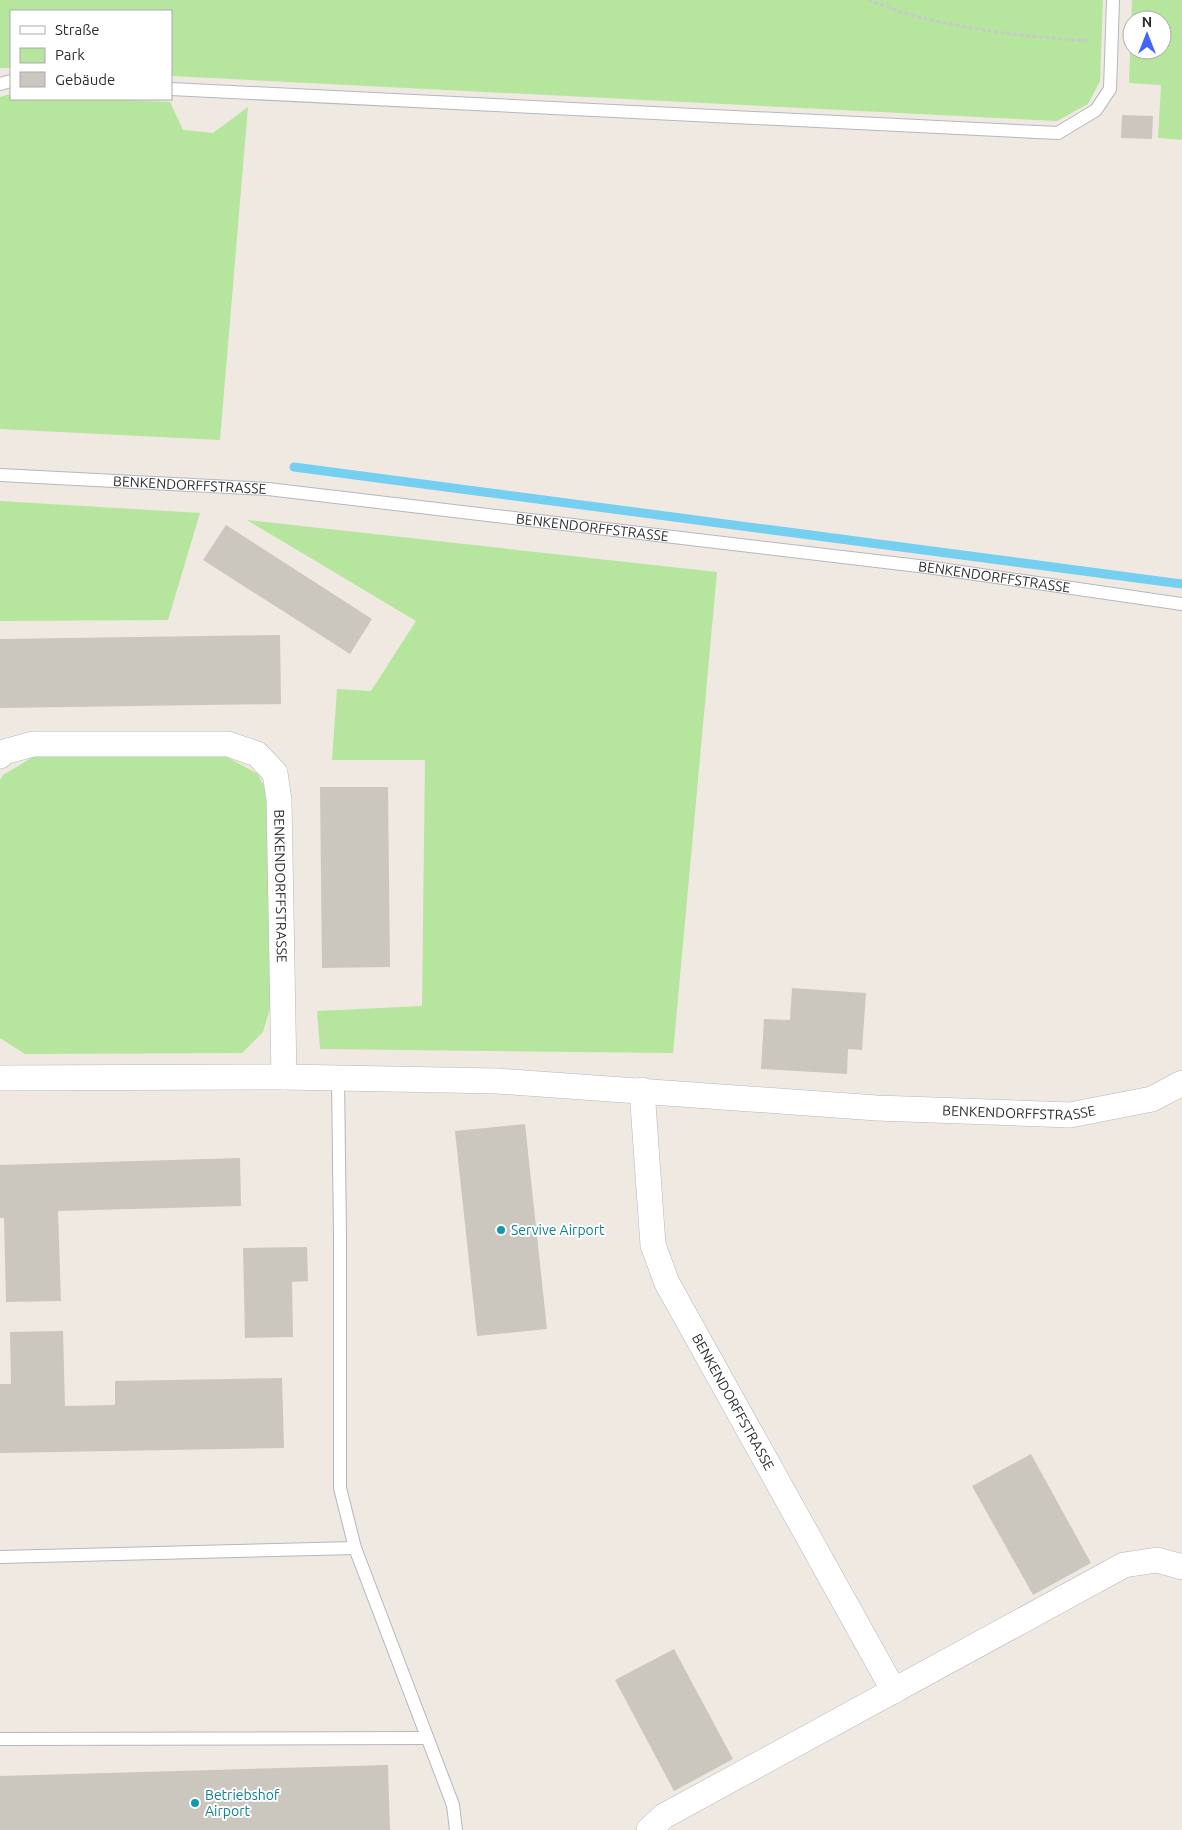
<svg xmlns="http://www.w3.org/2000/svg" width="1182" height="1830" font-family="Ubuntu,sans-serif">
  <rect width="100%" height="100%" fill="#efe9e1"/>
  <!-- green -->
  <path fill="#b6e59e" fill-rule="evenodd" d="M0 0H1103L1100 81 1088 104 1057 121 171 76V11H11V68H0Z
    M1132 0H1182V140L1158 138 1161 85 1129 83ZM1132 20H1162V50H1132Z
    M11 94V99H103L170 102 183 130 213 133 248 107 220 440 0 429V97Z
    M0 501 200 513 168 620 0 621Z
    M247 520 717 572 673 1053 320 1049 317 1011 422 1006 425 760H332L337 689 371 691 416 621Z
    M35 756H225L258 774 272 803 273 998 263 1032 242 1053 25 1054 0 1038V780L3 775Z"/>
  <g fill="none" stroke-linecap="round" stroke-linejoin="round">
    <!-- stream -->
    <path stroke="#75cff0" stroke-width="9" d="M294 467 1182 584"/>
  </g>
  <!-- building -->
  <path fill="#cbc7bf" d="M1122 115 1153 116 1152 139 1121 138Z
    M226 525 372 619 350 654 203 560Z
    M280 635 281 704 0 708V639Z
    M320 787H388L390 967 322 968Z
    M792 988 866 993 862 1050 848 1049 847 1074 761 1069 764 1019 790 1020Z
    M525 1124 547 1329 477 1336 455 1131Z
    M240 1158 241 1206 58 1211 61 1301 6 1302 4 1218H0V1165Z
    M307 1247 308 1281 292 1282 293 1337 245 1338 243 1248Z
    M63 1331 65 1406 115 1405V1381L282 1378 284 1448 0 1453V1384H11L10 1332Z
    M1031 1454 1091 1563 1033 1595 972 1486Z
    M674 1649 733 1759 674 1791 615 1680Z
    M388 1765 390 1830H0V1776Z"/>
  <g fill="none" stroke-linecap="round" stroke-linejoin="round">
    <defs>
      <g id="lane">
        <path d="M0 84 11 81"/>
        <path d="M171 89 1058 133 1096 110 1110 89 1113 0"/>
        <path id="s1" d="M0 475 268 489 927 567 1182 604"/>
        <path d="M338 1078 340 1237V1488L355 1548 453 1805 456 1830"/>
        <path d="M0 1557 355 1548"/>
        <path d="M0 1739 427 1738"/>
      </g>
      <g id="street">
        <path id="s2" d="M0 756 4 752 33 744H228L257 754 275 773 279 800 284 1077"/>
        <path id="s3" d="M0 1078 284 1077 497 1081 877 1108 1070 1115 1152 1099 1182 1083"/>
        <path id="s4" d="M642 1090 653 1245 667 1283 894 1691"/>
        <path d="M649 1830 664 1816 1124 1565 1157 1560 1182 1567"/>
      </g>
    </defs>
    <!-- lane casing -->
    <use href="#lane" stroke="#b4b7c1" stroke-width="14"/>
    <!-- street casing -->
    <use href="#street" stroke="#b4b7c1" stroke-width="26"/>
    <!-- path -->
    <path stroke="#c9c9c9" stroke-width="3" stroke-dasharray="4 2.5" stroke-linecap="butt" d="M868 0C883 5 899 12 915 16 973 31 1031 37 1091 41"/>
    <!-- lane -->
    <use href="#lane" stroke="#fff" stroke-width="12"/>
    <!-- street -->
    <use href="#street" stroke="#fff" stroke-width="25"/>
  </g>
  <!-- markers -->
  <g fill="#0f9aa8" stroke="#fff" stroke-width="2">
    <circle cx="501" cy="1230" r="5"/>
    <circle cx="195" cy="1803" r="5"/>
  </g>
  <g text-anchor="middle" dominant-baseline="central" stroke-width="4" stroke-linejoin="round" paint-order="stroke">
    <!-- street labels -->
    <g font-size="14" fill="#2e2e2e" stroke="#fff">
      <text stroke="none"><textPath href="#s1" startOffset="190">BENKENDORFFSTRASSE</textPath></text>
      <text stroke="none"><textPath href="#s1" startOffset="595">BENKENDORFFSTRASSE</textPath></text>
      <text stroke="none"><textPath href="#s1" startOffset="1000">BENKENDORFFSTRASSE</textPath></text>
      <text stroke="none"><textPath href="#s2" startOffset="401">BENKENDORFFSTRASSE</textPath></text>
      <text stroke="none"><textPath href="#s3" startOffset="1020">BENKENDORFFSTRASSE</textPath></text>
      <text stroke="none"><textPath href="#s4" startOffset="332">BENKENDORFFSTRASSE</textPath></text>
    </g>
    <!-- culture labels -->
    <g font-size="14" fill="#0d838f" stroke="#fff" text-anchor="start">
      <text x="511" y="1230">Servive Airport</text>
      <text x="205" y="1795">Betriebshof<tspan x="205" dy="16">Airport</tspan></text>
    </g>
  </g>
  <!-- legend -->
  <rect x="10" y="10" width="162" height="90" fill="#ffffff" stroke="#ababab"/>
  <rect x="20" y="26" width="25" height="8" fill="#ffffff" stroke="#ababab"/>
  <text x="55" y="35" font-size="15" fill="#2e2e2e">Straße</text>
  <rect x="20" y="48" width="25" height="15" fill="#b6e59e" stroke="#ababab"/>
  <text x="55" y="60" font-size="15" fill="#2e2e2e">Park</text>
  <rect x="20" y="72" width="25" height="15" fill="#cbc7bf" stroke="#ababab"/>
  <text x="55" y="85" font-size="15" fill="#2e2e2e">Gebäude</text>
  <!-- north arrow -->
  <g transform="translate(1147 35)"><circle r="24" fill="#ffffff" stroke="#ababab"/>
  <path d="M0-4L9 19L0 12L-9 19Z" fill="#4264fb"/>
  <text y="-8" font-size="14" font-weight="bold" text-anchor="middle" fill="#2e2e2e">N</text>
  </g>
</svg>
